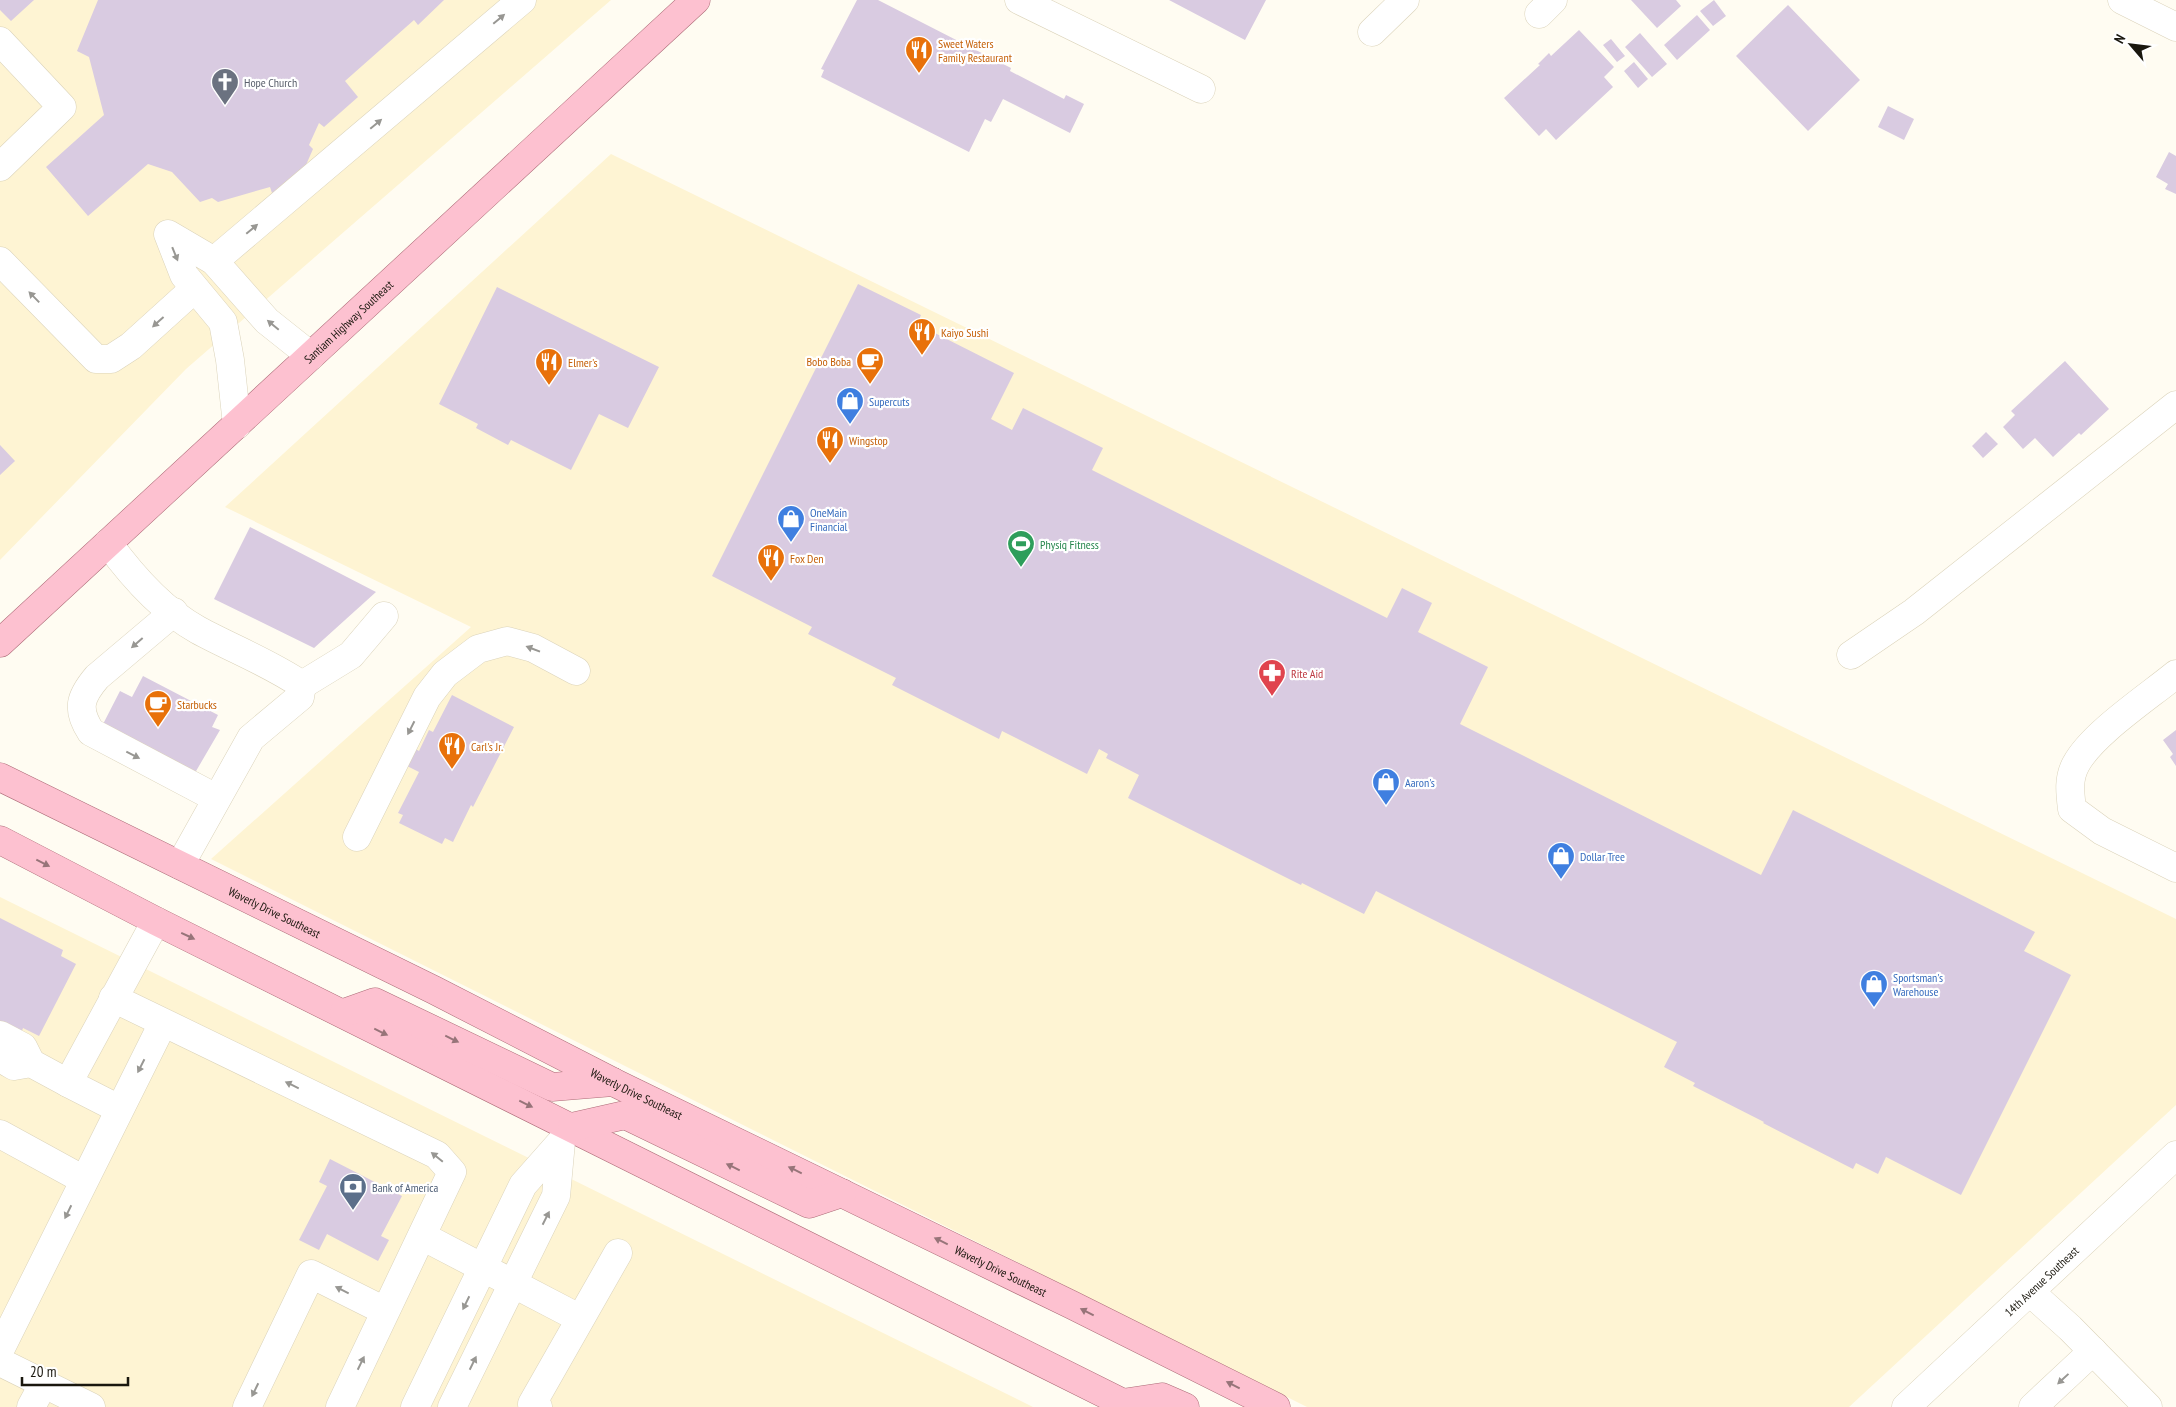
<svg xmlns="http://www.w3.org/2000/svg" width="2176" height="1407" font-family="'PT Sans Narrow',sans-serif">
  <rect width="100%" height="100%" fill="#fffcf2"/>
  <!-- built -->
  <path fill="#fef4d3" d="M0 0H611L186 369 0 560Z
    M611 154 2176 919V1105L1849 1407H1307L211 859 471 627 225 507Z
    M0 897 1033 1407H0Z"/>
  <!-- building -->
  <path fill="#d9cbe1" d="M0 0H34L11 21 0 10Z
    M98 0H444L418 25 414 20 345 81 358 97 324 127 319 123 309 145 313 149 299 181 272 193 270 187 218 202 212 198 200 202 172 172 148 164 88 216 46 167 104 115 89 57 77 51Z
    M857 0H878L1011 68 1010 71 1064 99 1066 95 1084 104 1070 133 1003 99 991 122 985 119 969 152 821 77 824 70 821 69Z
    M1169 0H1266L1245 40Z
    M1631 0H1676L1681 6 1657 28Z
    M1714 0 1726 16 1713 26 1700 11Z
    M1788 5 1860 80 1808 131 1736 56Z
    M1697 15 1710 30 1677 60 1664 45Z
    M1579 30 1614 67 1604 77 1613 87 1556 140 1546 129 1539 136 1504 98 1540 65 1538 64 1549 53 1551 56Z
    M1640 33 1667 64 1652 77 1625 47Z
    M1611 39 1625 56 1617 62 1603 45Z
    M1634 62 1648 79 1638 88 1624 71Z
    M1888 106 1914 119 1904 140 1878 127Z
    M2169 152 2176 156V194L2165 189 2168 184 2156 177Z
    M858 284 921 315 917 324 1014 373 991 419 1012 430 1023 408 1103 448 1092 470 1387 618 1402 588 1432 603 1418 632 1488 667 1460 724 1761 875 1793 810 2035 932 2024 951 2071 975 1961 1195 1886 1157 1878 1174 1856 1163 1853 1169 1763 1123 1764 1122 1693 1086 1695 1083 1664 1067 1677 1042 1376 891 1364 914 1302 883 1301 885 1128 798 1139 775 1106 758 1108 754 1099 749 1087 774 1002 731 999 739 892 685 896 678 808 634 812 627 712 576Z
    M497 287 659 367 628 428 599 414 571 470 511 440 508 445 476 428 478 424 439 404Z
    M2065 361 2109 409 2081 435 2079 433 2053 457 2035 438 2023 449 2003 427 2015 415 2011 411Z
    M1986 432 1998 444 1983 458 1972 446Z
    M0 445 15 461 0 475Z
    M250 527 376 592 314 648 214 599Z
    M143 676 218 715 212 727 220 730 192 778 100 730 120 691 132 697Z
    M452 695 514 727 473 807 471 805 453 842 445 838 442 844 399 823 403 815 398 813 419 772 405 765 414 748 419 751 429 730 433 732Z
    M2176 730V766L2170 757 2173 754 2163 740Z
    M0 918 63 950 61 956 76 964 39 1036 23 1028 20 1036 0 1025Z
    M330 1159 402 1196 381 1236 389 1240 378 1261 327 1234 319 1250 299 1240 327 1186 319 1182Z"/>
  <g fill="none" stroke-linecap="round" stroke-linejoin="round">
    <defs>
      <g id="minor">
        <path d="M1019 0 1201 89"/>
        <path d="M2122 0 2176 27"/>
        <path d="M1539 14 1553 0"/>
        <path d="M1372 32 1405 0"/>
        <path d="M0 41 62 107 0 167"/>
        <path d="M0 261 96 359H111L131 346 194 289"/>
        <path d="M214 261 522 0"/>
        <path d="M237 425 230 360 223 322 184 275 168 234 214 261 267 321 311 356"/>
        <path d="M108 543C132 576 162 610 198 630 233 649 270 663 302 685L300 697 251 738 180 865"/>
        <path d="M174 612 97 677C80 697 76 709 91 732L216 798"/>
        <path d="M1851 655 1914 612 2176 405"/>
        <path d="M2176 674C2148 697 2092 734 2076 764 2068 778 2070 793 2072 809L2102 831 2176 868"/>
        <path d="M302 685 351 655 384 616"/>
        <path d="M357 837 427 697 445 674 478 649 507 641 533 648 576 671"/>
        <path d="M113 998 437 1155 452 1172 340 1407"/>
        <path d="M0 1035 23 1047 31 1063"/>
        <path d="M0 1058 14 1066 31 1063 68 1083"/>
        <path d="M119 1109 68 1083 156 921"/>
        <path d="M0 1134 84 1180"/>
        <path d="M422 1236 579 1318"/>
        <path d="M2030 1292 2070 1328 2148 1407"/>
        <path d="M0 1350 163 1023"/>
        <path d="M0 1362 91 1407"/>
        <path d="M31 1407 44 1383"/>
        <path d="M247 1407 311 1274 385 1311"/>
        <path d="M415 1407 523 1185 561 1142 556 1196 452 1407"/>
        <path d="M538 1407 532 1404 618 1253"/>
        <path id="s1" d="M1906 1407 2176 1155"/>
        <path d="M2033 1407 2093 1351"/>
      </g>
      <g id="major">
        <path id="s2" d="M0 643 696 0"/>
        <path id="s3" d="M0 777 434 990 613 1082 1072 1305 1276 1407"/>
        <path d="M0 840 156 921 1131 1407"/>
        <path d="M344 1013 375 1002 552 1087 613 1082"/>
        <path d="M572 1127 625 1115 809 1204 842 1193"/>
        <path d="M1122 1403 1162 1397 1185 1407"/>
      </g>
    </defs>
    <!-- minor casing -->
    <use href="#minor" stroke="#dbd3ba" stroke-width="29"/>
    <!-- major casing -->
    <use href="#major" stroke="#ac6b77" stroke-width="29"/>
    <!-- minor -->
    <use href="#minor" stroke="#fff" stroke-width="28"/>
    <!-- major -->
    <use href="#major" stroke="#fdc1d0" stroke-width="28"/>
  </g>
  <!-- one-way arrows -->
  <defs><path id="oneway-solid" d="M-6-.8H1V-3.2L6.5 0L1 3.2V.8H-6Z" transform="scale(1.25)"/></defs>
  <g fill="#989793">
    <use href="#oneway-solid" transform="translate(499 19) rotate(-40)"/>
    <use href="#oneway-solid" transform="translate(376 124) rotate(-40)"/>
    <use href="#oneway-solid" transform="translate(252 229) rotate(-40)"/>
    <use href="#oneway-solid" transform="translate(175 254) rotate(68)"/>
    <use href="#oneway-solid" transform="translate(34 297) rotate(-134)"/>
    <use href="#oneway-solid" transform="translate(158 322) rotate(138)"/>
    <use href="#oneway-solid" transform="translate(273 325) rotate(-140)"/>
    <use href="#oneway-solid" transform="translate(137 643) rotate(139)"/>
    <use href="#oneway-solid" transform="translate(533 649) rotate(-159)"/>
    <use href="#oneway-solid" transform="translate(411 728) rotate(117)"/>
    <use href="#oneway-solid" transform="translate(133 755) rotate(27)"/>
    <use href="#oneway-solid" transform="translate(141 1066) rotate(117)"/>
    <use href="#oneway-solid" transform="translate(292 1085) rotate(-154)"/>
    <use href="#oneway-solid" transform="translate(437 1157) rotate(-141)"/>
    <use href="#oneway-solid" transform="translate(68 1212) rotate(116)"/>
    <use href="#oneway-solid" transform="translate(546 1218) rotate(-63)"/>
    <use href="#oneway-solid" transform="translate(342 1290) rotate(-153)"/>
    <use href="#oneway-solid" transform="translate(466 1303) rotate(116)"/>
    <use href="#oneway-solid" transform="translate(361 1363) rotate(-64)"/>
    <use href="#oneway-solid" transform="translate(473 1363) rotate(-64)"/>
    <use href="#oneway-solid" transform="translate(2063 1379) rotate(137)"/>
    <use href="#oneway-solid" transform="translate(255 1390) rotate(116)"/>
  </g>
  <g fill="#977479">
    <use href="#oneway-solid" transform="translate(43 863) rotate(27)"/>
    <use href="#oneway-solid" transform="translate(188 936) rotate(25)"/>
    <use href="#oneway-solid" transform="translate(381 1032) rotate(26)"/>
    <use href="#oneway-solid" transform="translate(452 1039) rotate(26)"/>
    <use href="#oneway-solid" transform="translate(526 1104) rotate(26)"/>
    <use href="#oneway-solid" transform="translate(733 1167) rotate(-154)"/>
    <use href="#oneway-solid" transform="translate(795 1170) rotate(-154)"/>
    <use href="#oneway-solid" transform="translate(941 1241) rotate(-154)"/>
    <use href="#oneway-solid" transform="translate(1087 1312) rotate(-153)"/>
    <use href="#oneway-solid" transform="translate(1233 1385) rotate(-153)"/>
  </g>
  <!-- icons -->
  <defs>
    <symbol id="restaurant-pin" viewBox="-11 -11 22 30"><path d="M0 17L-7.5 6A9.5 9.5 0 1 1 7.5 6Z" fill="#e8710a" stroke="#fff"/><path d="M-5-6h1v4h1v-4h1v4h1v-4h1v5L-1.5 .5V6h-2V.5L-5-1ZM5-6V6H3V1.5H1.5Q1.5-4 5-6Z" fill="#fff"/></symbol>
    <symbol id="church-pin" viewBox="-11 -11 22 30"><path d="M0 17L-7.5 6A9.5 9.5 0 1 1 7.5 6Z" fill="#6b7280" stroke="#fff"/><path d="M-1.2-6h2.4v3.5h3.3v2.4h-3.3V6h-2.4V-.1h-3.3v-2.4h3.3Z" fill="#fff"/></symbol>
    <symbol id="cafe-pin" viewBox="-11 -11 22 30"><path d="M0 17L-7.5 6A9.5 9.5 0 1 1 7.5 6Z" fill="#e8710a" stroke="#fff"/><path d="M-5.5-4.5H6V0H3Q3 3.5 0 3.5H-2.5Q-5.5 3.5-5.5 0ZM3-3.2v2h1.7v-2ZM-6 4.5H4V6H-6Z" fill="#fff"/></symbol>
    <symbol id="shop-pin" viewBox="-11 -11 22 30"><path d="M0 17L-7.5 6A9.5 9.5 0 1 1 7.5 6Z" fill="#3f7fe0" stroke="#fff"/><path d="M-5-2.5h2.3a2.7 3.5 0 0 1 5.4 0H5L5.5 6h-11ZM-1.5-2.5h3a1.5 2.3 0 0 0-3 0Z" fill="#fff"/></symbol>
    <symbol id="stadium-pin" viewBox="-11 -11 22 30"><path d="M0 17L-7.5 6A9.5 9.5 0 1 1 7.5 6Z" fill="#2e9e5b" stroke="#fff"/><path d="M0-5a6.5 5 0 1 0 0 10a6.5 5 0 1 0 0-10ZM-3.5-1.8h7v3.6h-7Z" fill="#fff"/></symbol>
    <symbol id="pharmacy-pin" viewBox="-11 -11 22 30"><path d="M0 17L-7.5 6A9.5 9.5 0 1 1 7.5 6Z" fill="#e0444e" stroke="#fff"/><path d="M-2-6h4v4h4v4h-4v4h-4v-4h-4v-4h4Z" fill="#fff"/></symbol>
    <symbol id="bank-pin" viewBox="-11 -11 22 30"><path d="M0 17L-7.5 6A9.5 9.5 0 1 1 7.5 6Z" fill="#5c6f8a" stroke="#fff"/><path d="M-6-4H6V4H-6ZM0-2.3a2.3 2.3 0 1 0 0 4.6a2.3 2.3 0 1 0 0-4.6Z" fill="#fff"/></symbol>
  </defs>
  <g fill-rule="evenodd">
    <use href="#restaurant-pin" x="903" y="34" width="32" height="43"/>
    <use href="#church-pin" x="209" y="66" width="32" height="43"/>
    <use href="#restaurant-pin" x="906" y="316" width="32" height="43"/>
    <use href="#cafe-pin" x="854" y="345" width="32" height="43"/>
    <use href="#restaurant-pin" x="533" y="346" width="32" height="43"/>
    <use href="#shop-pin" x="834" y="385" width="32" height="43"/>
    <use href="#restaurant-pin" x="814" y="424" width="32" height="43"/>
    <use href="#shop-pin" x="775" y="503" width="32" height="43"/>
    <use href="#stadium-pin" x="1005" y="528" width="32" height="43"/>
    <use href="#restaurant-pin" x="755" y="542" width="32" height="43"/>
    <use href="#pharmacy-pin" x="1256" y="657" width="32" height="43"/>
    <use href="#cafe-pin" x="142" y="688" width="32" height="43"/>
    <use href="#restaurant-pin" x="436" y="730" width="32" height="43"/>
    <use href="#shop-pin" x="1370" y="766" width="32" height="43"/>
    <use href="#shop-pin" x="1545" y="840" width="32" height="43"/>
    <use href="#shop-pin" x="1858" y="968" width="32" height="43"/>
    <use href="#bank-pin" x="337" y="1171" width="32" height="43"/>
  </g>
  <g text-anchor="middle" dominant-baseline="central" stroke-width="4.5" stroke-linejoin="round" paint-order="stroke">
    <!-- food labels -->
    <g font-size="12" fill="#c56008" stroke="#fff" text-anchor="start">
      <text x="938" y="43">Sweet Waters<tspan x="938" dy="14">Family Restaurant</tspan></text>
      <text x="941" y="332">Kaiyo Sushi</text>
      <text x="851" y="361" text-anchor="end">Bobo Boba</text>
      <text x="568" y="362">Elmer's</text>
      <text x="849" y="440">Wingstop</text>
      <text x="790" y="558">Fox Den</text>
      <text x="177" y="704">Starbucks</text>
      <text x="471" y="746">Carl's Jr.</text>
    </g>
    <!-- worship labels -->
    <g font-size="12" fill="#5b616d" stroke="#fff" text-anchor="start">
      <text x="244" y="82">Hope Church</text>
    </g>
    <!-- street labels -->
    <g font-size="12" fill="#1a170e" stroke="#fff">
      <text stroke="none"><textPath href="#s2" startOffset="474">Santiam Highway Southeast</textPath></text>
      <text stroke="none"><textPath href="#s3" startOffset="306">Waverly Drive Southeast</textPath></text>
      <text stroke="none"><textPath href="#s3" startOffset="711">Waverly Drive Southeast</textPath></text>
      <text stroke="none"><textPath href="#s3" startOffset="1116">Waverly Drive Southeast</textPath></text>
      <text stroke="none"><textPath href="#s1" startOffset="185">14th Avenue Southeast</textPath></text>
    </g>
    <!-- shop labels -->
    <g font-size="12" fill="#366cbe" stroke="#fff" text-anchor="start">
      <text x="869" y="401">Supercuts</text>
      <text x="810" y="512">OneMain<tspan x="810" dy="14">Financial</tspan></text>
      <text x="1405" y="782">Aaron's</text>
      <text x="1580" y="856">Dollar Tree</text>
      <text x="1893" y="977">Sportsman's<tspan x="1893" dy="14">Warehouse</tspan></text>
    </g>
    <!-- leisure labels -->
    <g font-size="12" fill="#27864d" stroke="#fff" text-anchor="start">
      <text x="1040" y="544">Physiq Fitness</text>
    </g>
    <!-- health labels -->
    <g font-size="12" fill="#be3a42" stroke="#fff" text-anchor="start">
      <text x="1291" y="673">Rite Aid</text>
    </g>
    <!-- service labels -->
    <g font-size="12" fill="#4e5e75" stroke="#fff" text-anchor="start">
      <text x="372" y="1187">Bank of America</text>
    </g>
  </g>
  <!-- north arrow -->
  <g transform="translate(2131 45) rotate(298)" stroke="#ffffff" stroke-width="4" paint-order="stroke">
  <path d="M0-4L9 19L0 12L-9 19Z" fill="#1a170e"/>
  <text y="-8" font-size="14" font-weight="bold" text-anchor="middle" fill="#1a170e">N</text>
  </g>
  <!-- scale -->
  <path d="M22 1377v8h106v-8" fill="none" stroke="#1a170e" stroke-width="2.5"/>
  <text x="30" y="1377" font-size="15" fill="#1a170e" stroke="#ffffff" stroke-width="4" paint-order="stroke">20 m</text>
</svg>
